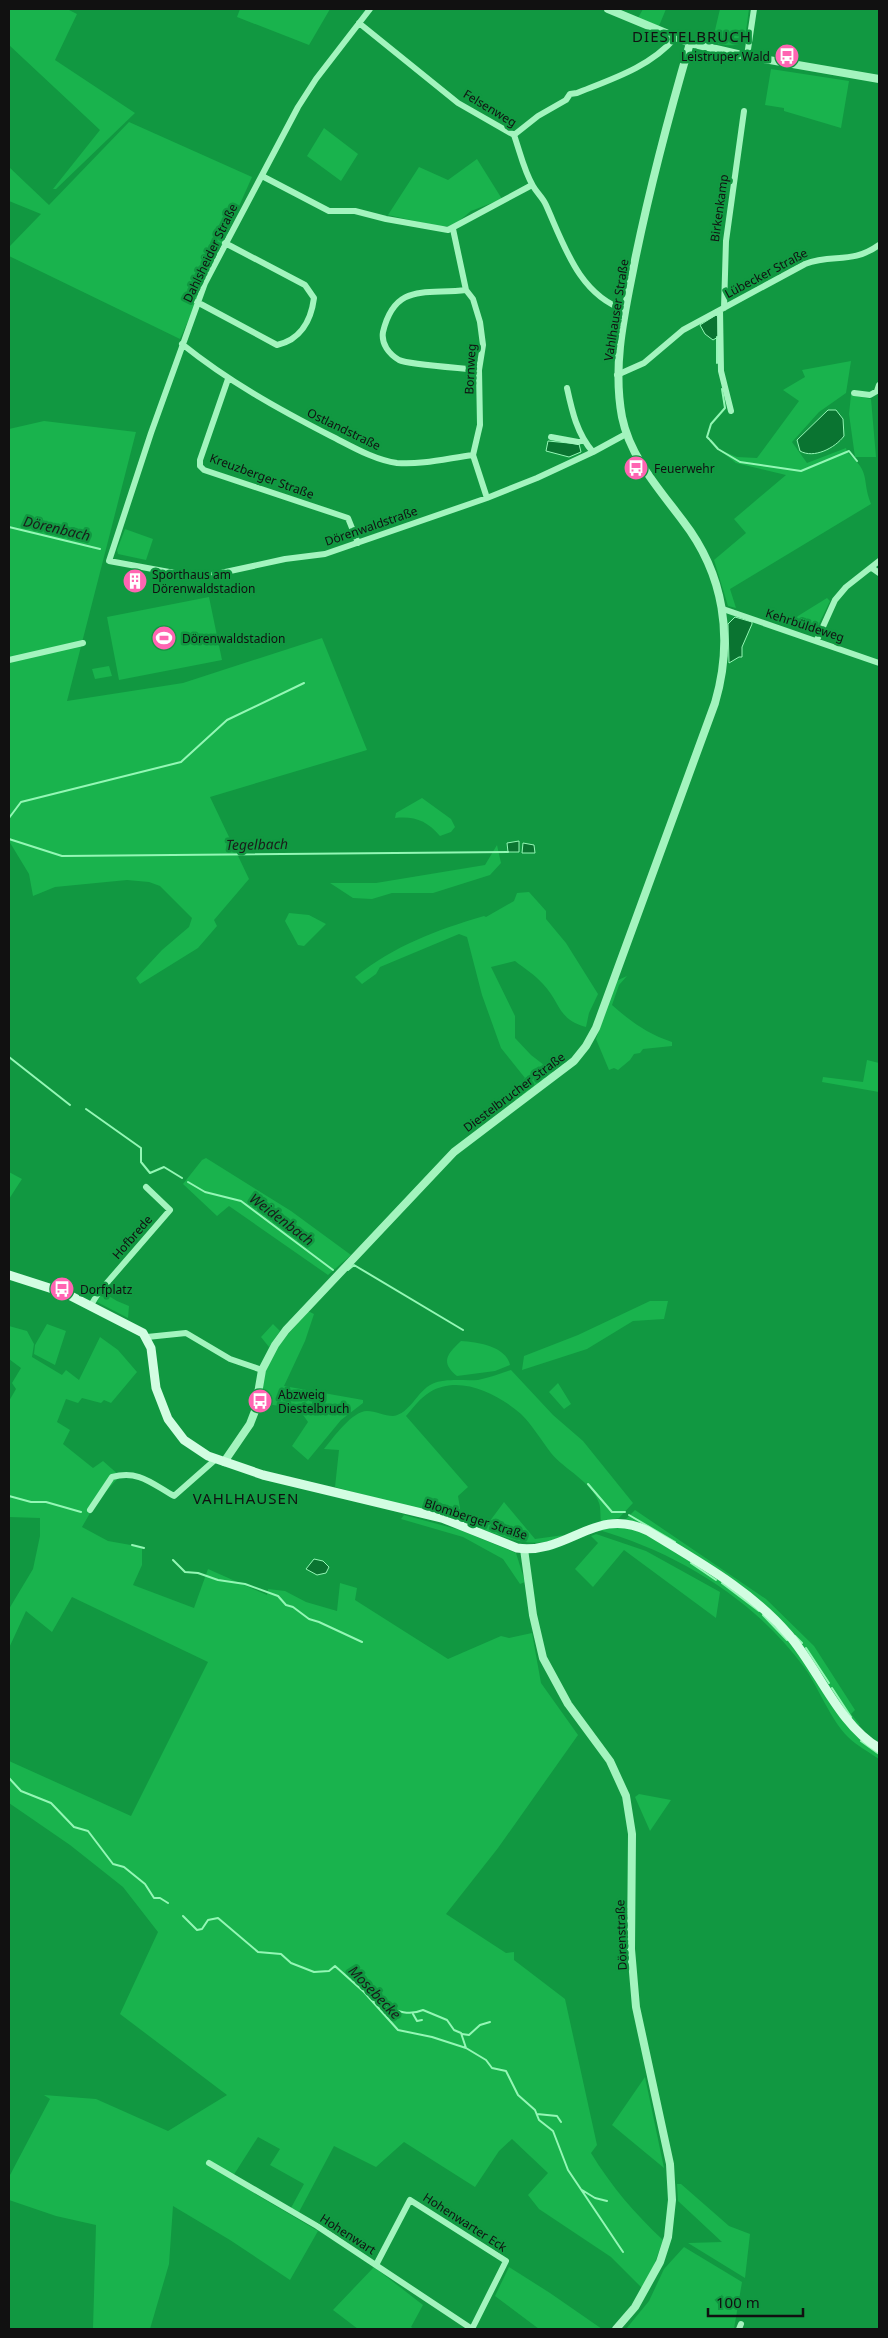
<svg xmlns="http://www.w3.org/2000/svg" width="888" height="2338" font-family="'Noto Sans',sans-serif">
  <rect width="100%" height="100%" fill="#119841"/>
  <!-- green -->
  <path fill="#19b34d" d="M9 9H67L77 14 55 60 135 113 56 189H53L100 130 9 45Z
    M240 9H330L309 45 237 17Z
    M643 9H666L659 26 638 18Z
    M720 9H749C744 42 749 50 712 43Z
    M771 69 849 81 841 128 784 111V108L765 105Z
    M129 122 252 177 180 339 9 256V247L41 214 9 201V167L49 205Z
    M324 128 358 154 341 181 307 156Z
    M477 159 502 199 471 211 453 226H437L388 215 419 167 448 180Z
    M851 361 846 393 819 412 792 442 807 463 846 448 847 452C872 474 861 478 871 504L730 589 736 608 728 606 714 560 746 533 734 519 786 475 736 463 718 449 737 457 757 458 799 401 783 390 805 377 802 370Z
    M851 395 871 399 876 457H855L849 414Z
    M44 421 136 432 67 701 183 683 322 638 367 750 210 797 249 879 214 920 217 926 198 948 140 984 136 978 162 950 189 927 192 918 160 886 149 882 127 880 55 887 33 896 29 874 9 841V429Z
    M125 529 153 539 146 560 118 554 117 550Z
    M209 597 222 660 119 680 107 617Z
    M827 598 830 601 815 632 811 633 785 624Z
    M109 666 112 676 95 679 92 669Z
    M422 798 451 819 455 827 451 832 440 836C427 821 415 816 395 818L396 813Z
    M497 845 501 863 490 875 433 893H392L372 899 353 898 330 883H376L485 865Z
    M529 892 546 911V919L566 943 598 994 589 1013 586 1027C557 1019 561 1003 543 984 535 975 524 968 515 961L491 967 515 1016V1038L531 1055 553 1072 521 1098 513 1101 505 1097 525 1078 501 1048 482 995 467 937 459 934 380 967 376 974 362 984 355 977C396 945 434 931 484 916L486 917 514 901 517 893Z
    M289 913 309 915 326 924 304 946 298 945 285 921Z
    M627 976 619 985 612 1005C631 1022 648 1034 672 1042V1046L643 1049 640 1053 634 1054 630 1060 618 1070 614 1068 609 1070 596 1039 616 981Z
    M867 1060 879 1063V1092L822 1082 823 1077 863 1082Z
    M206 1158 291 1211 351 1255 328 1275 229 1206 217 1216 183 1184 202 1160Z
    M9 1172 22 1179 9 1199Z
    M102 1292 117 1301 129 1306 128 1318 97 1302Z
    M650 1301H668L664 1319 633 1321 587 1349 522 1370 524 1356 578 1335Z
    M308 1311 314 1314 305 1341 284 1386 363 1400V1403L341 1420 308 1460 292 1446 308 1422 299 1409 260 1403 265 1369 278 1346Z
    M47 1324 66 1331 55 1365 34 1354 35 1345Z
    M273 1324 280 1331 269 1347 261 1337Z
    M9 1326 27 1331 34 1344 32 1357 62 1375 66 1370 79 1380 100 1337 118 1350 137 1372 111 1403 104 1400 101 1403 82 1398 78 1403 66 1399 57 1422 70 1430 63 1444 93 1468 103 1461 120 1476 97 1501 82 1527 108 1541 142 1547V1565L133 1585 194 1608 208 1569 267 1595 268 1589 285 1591 306 1602 337 1611 340 1583 357 1588 355 1600 448 1659 501 1636 509 1638 532 1633 541 1683 578 1735 498 1848 446 1914 506 1953 514 1952V1960L565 1999 597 2145 591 2153C611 2186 635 2214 663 2240L654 2265 642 2288 611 2257 539 2209 528 2195 548 2173 512 2139 499 2151 475 2187 404 2142 376 2167 334 2146 299 2212 291 2208 304 2184 270 2165 280 2149 258 2137 233 2176 252 2192 318 2231 290 2280 230 2240 173 2206 169 2264 150 2329H93L96 2225 56 2216 9 2200V2177L50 2099 44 2095 96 2099 168 2131 227 2095 120 2014 158 1932 123 1887 70 1845 9 1803V1761L131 1816 208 1662 72 1597 52 1632 26 1611 9 1648V1609L33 1569 40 1536V1518L9 1517V1401L16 1389 12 1383 21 1368 9 1359Z
    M461 1341C477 1342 506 1346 510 1365L495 1371 457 1376C440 1362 447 1354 461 1341Z
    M511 1370 553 1415 583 1441 633 1503 619 1518 601 1522C600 1516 601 1508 599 1503 592 1482 565 1470 551 1453 541 1440 533 1426 521 1414 498 1394 459 1374 430 1392 420 1398 413 1408 406 1416L468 1487 458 1496 462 1521 335 1487 339 1450 324 1449C333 1438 352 1411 367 1411 375 1411 385 1416 393 1416 410 1414 417 1391 432 1384 446 1378 462 1381 478 1380 489 1378 500 1374 511 1370Z
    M558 1383 571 1404 564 1409 549 1392Z
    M504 1502 535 1539 564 1535C534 1553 500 1535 471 1525L470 1522 487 1525Z
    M635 1510 766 1599 814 1646 855 1710 851 1714 860 1725 857 1726 776 1618 638 1523 625 1520Z
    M404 1515 460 1530 516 1553 525 1582 520 1584 503 1559 463 1537 401 1519Z
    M606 1527H631L662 1542 740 1594 755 1606 788 1638 838 1711 879 1751V1759C869 1752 857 1746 848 1737 830 1719 819 1688 804 1667 755 1600 678 1553 599 1530Z
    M596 1534 646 1551 720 1592 716 1618 624 1550 593 1587 575 1569 598 1543 591 1536Z
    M639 1794 671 1800 650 1831 635 1797Z
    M645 2077 664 2168 612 2125Z
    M677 2184H681L729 2226 750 2234 745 2278 688 2243 722 2242 678 2201Z
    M684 2247 742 2282 734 2329H626L649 2301 664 2269Z
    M374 2267 423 2305 411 2327 414 2329H358L333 2310Z
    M509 2267 550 2293 602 2329H539L495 2296Z"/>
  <!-- water -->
  <path fill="#0a7431" stroke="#94f7b5" d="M716 315 718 317V337L713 340 705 334 700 325Z
    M828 410H836L843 419 844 436C835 448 814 459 800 451L797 440Z
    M548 441 579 444 581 452 569 457 546 451Z
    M735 617 752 622V624L742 647V657H739L729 663 728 624Z
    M519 841V852H508L507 843Z
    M523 843 534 845 535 853H522Z
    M314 1559 323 1561 329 1567 326 1573 317 1575 306 1569Z"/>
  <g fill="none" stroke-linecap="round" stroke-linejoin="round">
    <!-- stream -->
    <path stroke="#94f7b5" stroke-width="2" d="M717 337V363
      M709 439 707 437 711 424 725 408 722 389
      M710 440 718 449 740 462 801 471 849 451 857 461
      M9 527 100 549
      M9 818 21 802 181 762 227 720 304 683
      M9 839 62 856 508 852
      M9 1057 70 1105
      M86 1109 141 1148V1162L150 1173 164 1167 182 1178
      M188 1182 205 1192 241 1201 333 1270
      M348 1270 354 1265 463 1330
      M588 1484 612 1512H625
      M9 1496 31 1502H46L81 1512
      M629 1515 675 1542
      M132 1545 144 1548
      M173 1560 185 1572 198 1573 218 1580 245 1584 278 1596 286 1605 293 1607 309 1619 319 1622 362 1642
      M691 1563 716 1580
      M722 1583 759 1611
      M763 1615 787 1640
      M795 1636 802 1643
      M806 1648 829 1683
      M832 1688 851 1717
      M861 1741 879 1754
      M9 1778 21 1791 51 1803 74 1827 88 1831 113 1864 124 1867 145 1884 154 1898H160L168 1903
      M183 1916 197 1930 202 1929 208 1920 218 1918 258 1952 281 1954 291 1963 314 1972 329 1971 335 1966 364 1992 398 2030 432 2037 466 2048 486 2060 492 2068 506 2071 518 2095 535 2110 539 2120 553 2131 568 2170 623 2252
      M374 2001C391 2007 404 2018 423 2010L447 2020 454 2030 461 2033 466 2048
      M413 2014 417 2021 422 2020
      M462 2034 469 2035 480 2025 490 2022
      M537 2114 557 2116 561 2122
      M582 2190 595 2198 607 2201"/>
    <!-- minor -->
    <path stroke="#a3f4be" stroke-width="6" d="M370 9 316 79 298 107 205 283 151 433 109 561 191 576H207L285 559 325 554 487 498 537 478 593 452 626 434
      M359 23 458 103 514 135C520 152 524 171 533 186 537 193 543 198 546 205 564 245 579 295 625 310
      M747 56 754 9
      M514 135 538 116 566 100 570 94 577 93C612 79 650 67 675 38
      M262 176 329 211H355L386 219 448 230 532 185
      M453 229 466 290 473 299 480 322 483 345 479 370 480 425 473 455
      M466 290C426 295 395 282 383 332 381 344 389 354 399 360 409 365 464 368 479 370
      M197 302 277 345C300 340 311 321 314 298L305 285 225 243
      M724 308 726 241 744 111
      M720 310 721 371 731 411
      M182 344C228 381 278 409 331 436 351 446 374 460 397 463 422 465 449 458 473 455L487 498
      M617 375 644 363 683 330 805 264C833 253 851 265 879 245
      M228 379 200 460V466L204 470 348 518 358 543
      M567 388C572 411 577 434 593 452
      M854 393 870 395 877 391 879 385
      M551 437 578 442 583 440
      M872 568 879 573
      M723 609 879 663
      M817 640 835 600 846 587 879 561
      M9 660 83 643
      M91 1305 99 1292 170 1210 146 1187
      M147 1337 186 1333 230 1359 262 1370
      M90 1510 112 1477C139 1470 151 1483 174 1496L216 1459
      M209 2163 317 2226 472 2329
      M376 2265 410 2200 506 2261 472 2329
      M739 2329 741 2324"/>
    <!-- tertiary -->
    <path stroke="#a3f4be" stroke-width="8" d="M608 9 690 43 746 56 879 79
      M224 1462 250 1424 255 1411 262 1370 275 1345 286 1330 454 1152 574 1061 586 1046 596 1028 715 703C734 638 724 574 683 521 659 489 630 457 622 417 612 363 625 312 635 260 650 187 669 115 690 43
      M524 1549 533 1615 543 1658 568 1704 610 1761 626 1796 632 1834 631 1949 636 2007 670 2164 672 2200 668 2237 660 2262 635 2307 616 2329"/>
    <!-- secondary -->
    <path stroke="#d2fde2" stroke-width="9" d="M9 1275 65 1293 143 1333 151 1348 156 1388 168 1419 184 1440 208 1456 263 1475 442 1518 517 1548C569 1555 595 1505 648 1531 697 1561 752 1591 789 1635 819 1670 839 1725 879 1748"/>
  </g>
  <!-- icons -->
  <defs>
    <symbol id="bus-disc" viewBox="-11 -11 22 22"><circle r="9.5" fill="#ff65b2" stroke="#119841"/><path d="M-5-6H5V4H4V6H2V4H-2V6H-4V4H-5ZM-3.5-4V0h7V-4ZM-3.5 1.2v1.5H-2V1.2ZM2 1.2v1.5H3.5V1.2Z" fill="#fff"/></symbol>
    <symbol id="building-disc" viewBox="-11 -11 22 22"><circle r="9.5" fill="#ff65b2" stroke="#119841"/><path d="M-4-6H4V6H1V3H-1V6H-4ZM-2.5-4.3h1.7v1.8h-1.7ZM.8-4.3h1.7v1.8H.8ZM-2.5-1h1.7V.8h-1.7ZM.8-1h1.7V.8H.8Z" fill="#fff"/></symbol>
    <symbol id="stadium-disc" viewBox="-11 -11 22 22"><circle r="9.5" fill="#ff65b2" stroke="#119841"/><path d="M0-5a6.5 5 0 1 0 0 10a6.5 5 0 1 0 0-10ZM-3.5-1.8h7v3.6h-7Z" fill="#fff"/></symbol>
  </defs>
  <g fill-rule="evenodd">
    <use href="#bus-disc" x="773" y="42" width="28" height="28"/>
    <use href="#bus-disc" x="622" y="454" width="28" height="28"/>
    <use href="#building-disc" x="121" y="567" width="28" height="28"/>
    <use href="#stadium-disc" x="150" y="624" width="28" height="28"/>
    <use href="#bus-disc" x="48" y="1275" width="28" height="28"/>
    <use href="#bus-disc" x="246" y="1387" width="28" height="28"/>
  </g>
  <g text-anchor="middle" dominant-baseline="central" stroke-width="5" stroke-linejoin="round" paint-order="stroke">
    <!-- poi labels -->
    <g font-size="12" fill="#111" stroke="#119841" text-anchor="start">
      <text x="770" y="56" text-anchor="end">Leistruper Wald</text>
      <text x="654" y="468">Feuerwehr</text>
      <text x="152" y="574">Sporthaus am<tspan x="152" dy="14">Dörenwaldstadion</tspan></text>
      <text x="182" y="638">Dörenwaldstadion</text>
      <text x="80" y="1289">Dorfplatz</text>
      <text x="278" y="1394">Abzweig<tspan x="278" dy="14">Diestelbruch</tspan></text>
    </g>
    <!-- street labels -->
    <g font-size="12" fill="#111" stroke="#119841">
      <text transform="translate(490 108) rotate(31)">Felsenweg</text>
      <text transform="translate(719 208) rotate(-82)">Birkenkamp</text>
      <text transform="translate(210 253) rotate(-64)">Dahlsheider Straße</text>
      <text transform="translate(766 273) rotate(-28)">Lübecker Straße</text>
      <text transform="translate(616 310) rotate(-81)">Vahlhauser Straße</text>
      <text transform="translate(470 369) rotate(-87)">Bornweg</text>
      <text transform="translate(344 429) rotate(26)">Ostlandstraße</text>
      <text transform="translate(262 476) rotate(20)">Kreuzberger Straße</text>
      <text transform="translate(371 526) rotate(-19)">Dörenwaldstraße</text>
      <text transform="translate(805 625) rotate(18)">Kehrbüldeweg</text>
      <text transform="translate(514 1092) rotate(-37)">Diestelbrucher Straße</text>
      <text transform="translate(132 1237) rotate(-49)">Hofbrede</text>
      <text transform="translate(476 1519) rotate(18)">Blomberger Straße</text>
      <text transform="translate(621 1935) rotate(-92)">Dörenstraße</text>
      <text transform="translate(465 2222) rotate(33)">Hohenwarter Eck</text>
      <text transform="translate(348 2234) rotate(33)">Hohenwart</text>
    </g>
    <!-- water labels -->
    <g font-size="14" font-style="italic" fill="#191d1a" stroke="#119841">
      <text transform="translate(57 528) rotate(13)">Dörenbach</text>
      <text transform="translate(257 844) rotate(-1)">Tegelbach</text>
      <text transform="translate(282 1219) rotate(37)">Weidenbach</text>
      <text transform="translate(375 1992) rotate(46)">Mosebecke</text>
    </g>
    <!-- quarter labels -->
    <g font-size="15" letter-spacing="1" fill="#111" stroke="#119841">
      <text x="692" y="36">DIESTELBRUCH</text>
      <text x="246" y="1498">VAHLHAUSEN</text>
    </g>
  </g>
  <!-- border -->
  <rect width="888" height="2338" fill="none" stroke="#111111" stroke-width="20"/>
  <!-- scale -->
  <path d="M708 2308v8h95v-8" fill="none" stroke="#111111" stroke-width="2.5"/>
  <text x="716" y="2308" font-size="15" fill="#111111" stroke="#119841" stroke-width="4" paint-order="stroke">100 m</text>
</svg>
